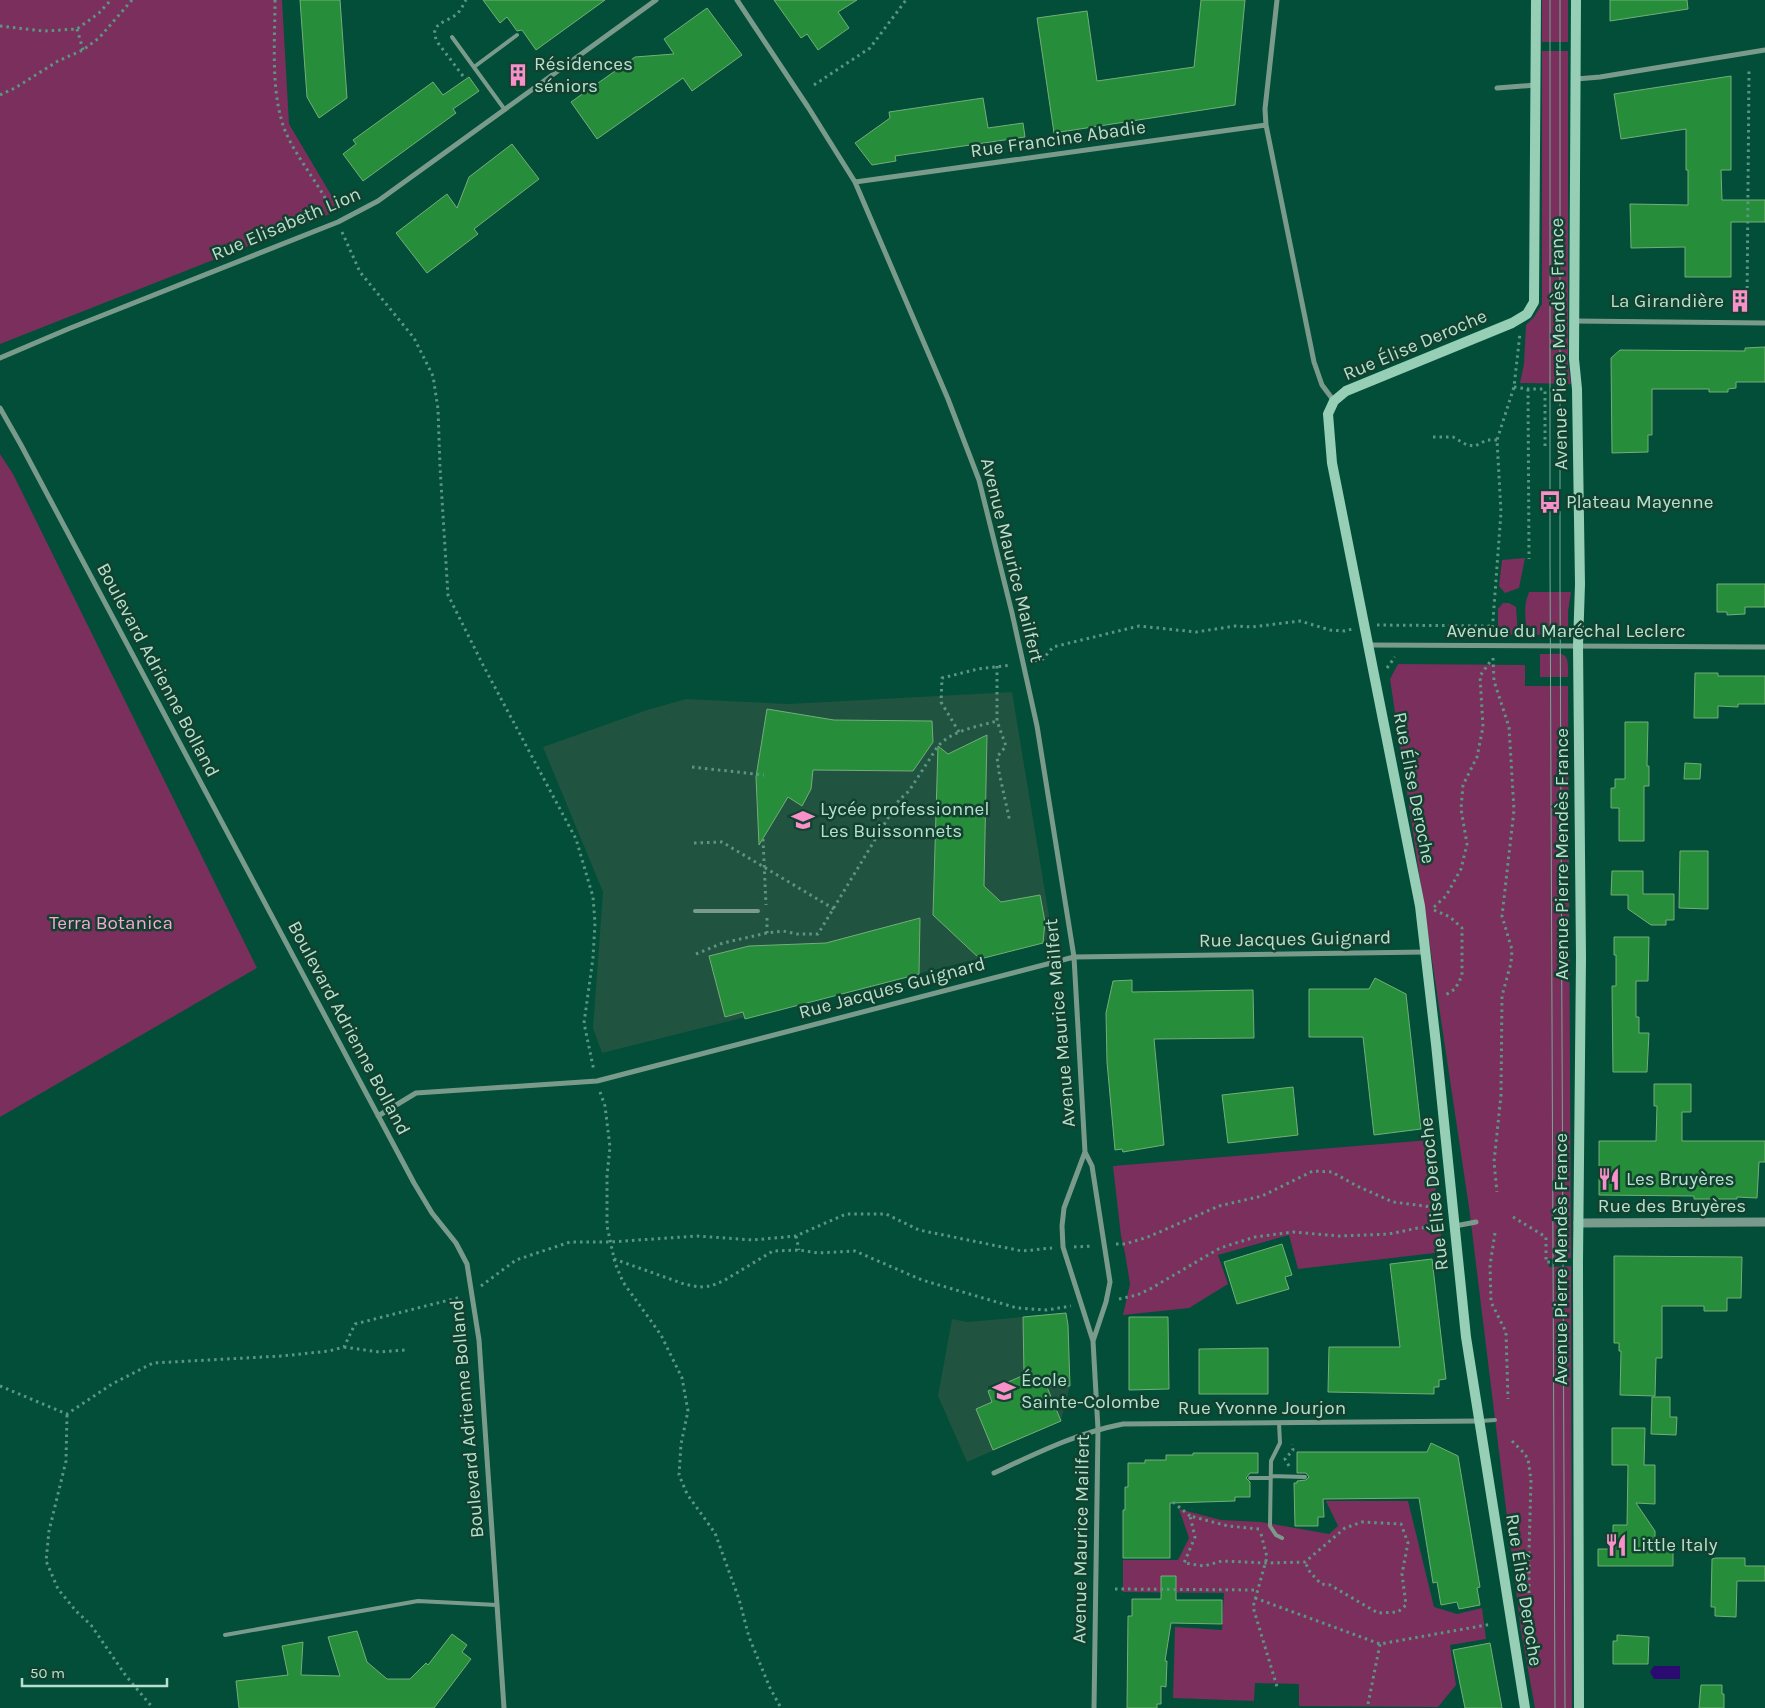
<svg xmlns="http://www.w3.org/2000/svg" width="1765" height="1708" font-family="Karla,sans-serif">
  <rect width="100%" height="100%" fill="#024e38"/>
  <!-- built -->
  <path fill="#205340" d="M1012 692 1053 940 602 1053 593 1028 603 892 543 747 647 710 686 699 788 704Z
    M1066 1313 1068 1325 1070 1386 1061 1421 967 1462 938 1396 952 1319 968 1322Z"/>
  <!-- green -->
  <path fill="#7b2f5d" d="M0 0H282L289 124 340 210 0 344Z
    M1542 0H1568V42H1542Z
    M1542 51H1568V364L1571 384 1520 383 1524 364 1526 325 1534 317 1542 304Z
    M0 454 13 474 257 968 0 1117Z
    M1525 558 1519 588 1505 593 1499 586 1502 560Z
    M1529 592H1571L1568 611V628L1567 631 1562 634 1528 635C1525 619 1523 607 1529 592Z
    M1503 603H1509L1516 607 1518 635 1498 634V609Z
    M1540 654C1565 654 1569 649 1568 677H1540Z
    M1398 664 1525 665V686H1568L1571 1258 1548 1259 1549 1267 1571 1266 1572 1708H1535L1521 1631 1469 1207 1390 679Z
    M1430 1140 1443 1252 1298 1269 1289 1235 1218 1255 1228 1284 1189 1308 1123 1315 1130 1284 1125 1253 1121 1236 1113 1166Z
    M1326 1501H1408L1434 1607 1457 1614 1482 1608 1486 1639 1450 1645 1456 1685 1438 1707 1299 1706V1684L1255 1683 1254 1701 1173 1698 1175 1627 1222 1630 1224 1593 1123 1592V1560H1178L1189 1538 1179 1509 1221 1520 1261 1522 1329 1534 1338 1526Z"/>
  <!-- water -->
  <path fill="#2b0a71" d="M1654 1666H1680V1679H1654L1650 1672Z"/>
  <!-- building -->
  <path fill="#268e3a" stroke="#75ad79" d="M300 0H340L347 98 319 118 307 97Z
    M483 0H605L536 50 522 30 517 31 507 17 500 23Z
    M774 0H857L838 12 849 28 818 50 807 34 801 38Z
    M1201 0H1245L1235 105 1054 133 1037 18 1087 11 1097 81 1194 67Z
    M1610 0H1687L1688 9 1610 21Z
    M707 8 742 55 692 91 683 78 597 139 571 102 635 57 674 54 664 39Z
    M1731 76V170H1721L1722 200H1765V222H1731V277H1685V247L1631 248 1630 204 1688 205V170H1686V129L1621 139 1614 94Z
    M469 77 479 91 453 109 456 113 363 181 343 154 356 144 353 140 433 82 443 95Z
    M983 98 988 128 1023 123 1025 137 895 156 896 161 872 165 855 143 890 118 889 112Z
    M512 144 539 179 474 229 478 234 427 273 396 233 447 194 457 208 469 177Z
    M1765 347V382H1736V388L1728 389V392H1709V389H1652V435H1648V452L1612 453 1611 358 1620 350 1745 351V348Z
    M1717 584H1765V607H1745V614L1727 615V612H1717Z
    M1695 673H1718V676H1765V704H1738V707L1718 706V718H1694Z
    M767 709 834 720 932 721 933 742 913 771 813 770 811 789 802 806 788 797 759 845 756 777Z
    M1625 722H1648L1647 766H1649V786H1644V841H1619V808H1611V788H1615V779H1625Z
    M987 735 984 886 1001 902 1040 895 1045 922 1043 943 980 959 933 915 938 746 948 754Z
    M1685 763 1701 764 1700 779H1684Z
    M1680 851H1708V909L1679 908Z
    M1612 871H1643V894H1674V920H1666V925H1651L1628 909V895H1611Z
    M920 918 919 974 745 1019 743 1012 725 1017 709 956 749 946 826 943Z
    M1614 937H1649L1648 981H1636V1017H1639V1033H1649L1647 1072H1613L1612 986H1616V955H1614Z
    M1375 978 1406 994 1421 1129 1374 1135 1363 1037H1309V989H1369Z
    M1132 980V992L1253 990 1254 1038 1154 1039 1164 1145 1123 1152 1122 1149 1115 1150 1107 1062 1106 1013 1113 981Z
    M1654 1084H1691V1112H1682V1141H1765V1162H1759L1757 1198 1737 1197V1199H1694V1196L1599 1195V1141H1656L1657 1106H1654Z
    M1293 1087 1298 1135 1228 1143 1222 1095Z
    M1282 1244 1292 1275 1285 1277 1289 1289 1237 1304 1224 1262Z
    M1614 1256 1742 1257 1741 1298H1727V1311H1704V1306H1662V1358H1656L1655 1396 1620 1395 1621 1351H1619V1343H1614Z
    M1432 1259 1446 1379 1439 1380V1387H1434V1394L1328 1392 1329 1347H1400L1390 1264Z
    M1066 1313 1068 1325 1070 1386 1047 1387 1061 1421 993 1450 976 1409 992 1402 988 1391 1024 1375 1023 1317Z
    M1129 1317H1168L1169 1389 1129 1390Z
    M1268 1348V1394H1199V1349Z
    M1652 1397H1670V1417H1677L1676 1435 1651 1434Z
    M1612 1428H1645L1644 1465H1655V1504L1636 1503 1655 1531V1550L1673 1551V1566H1598V1549H1613V1525H1627L1628 1465H1612Z
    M1431 1443 1458 1456 1480 1587 1477 1588 1480 1605 1459 1609 1457 1602 1441 1605 1437 1582 1433 1583 1419 1498 1323 1499 1324 1517H1318V1526H1295L1294 1483H1297V1481L1306 1480 1309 1477 1306 1473H1297V1452H1427Z
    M1193 1453H1258V1473H1250L1246 1478 1250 1482V1497H1235V1501L1170 1503V1558H1123V1510H1125V1487H1128V1463H1145V1460H1166V1455H1193Z
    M1716 1558H1745V1566H1765V1581H1737L1736 1617 1715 1616V1607H1711L1712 1559Z
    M1161 1576H1176V1600H1222V1624L1171 1623 1165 1661H1167L1166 1687 1161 1686V1704H1157V1708H1127L1128 1616H1132V1599H1161Z
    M357 1631 367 1662 387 1679H410L426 1663 428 1665 452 1634 467 1645 462 1652 471 1659 434 1708H239L236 1681 288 1675 282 1646 303 1642 301 1675 340 1676 328 1637Z
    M1617 1635 1649 1637 1648 1664H1613V1641H1617Z
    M1490 1643 1502 1708H1465L1453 1650Z
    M1701 1685H1722V1694H1724V1708H1699Z"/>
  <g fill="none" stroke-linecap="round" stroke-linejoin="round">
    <!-- path -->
    <path stroke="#5c9682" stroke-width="3" stroke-dasharray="2.5 4" stroke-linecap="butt" d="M275 0C275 41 270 95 286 133 298 160 320 185 333 213
      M0 26 44 31 77 29 99 13 111 0
      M77 29 83 50
      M463 76 438 43C427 23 446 23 457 14 461 10 463 5 466 0
      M814 85 870 48 906 0
      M0 95 15 88 58 61 83 50 99 38 132 0
      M342 232 360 272 414 338 433 376 438 409 440 467 448 595 483 665 576 839 593 897 595 923 593 958 584 1023 594 1071
      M1747 308 1749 71
      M1514 387 1528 389H1546
      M1528 389 1529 559
      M1433 437H1453L1467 445 1475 446 1487 440H1497
      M1545 446V389
      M1377 625 1493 626
      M1492 634 1501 512 1497 440 1514 387 1520 333
      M1493 658 1494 681 1509 727 1514 810 1502 916 1512 950 1511 963 1502 996 1501 1095 1494 1162 1497 1192
      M1035 661 1043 659 1053 647 1139 626 1196 632 1235 626 1252 627 1300 621 1330 630 1345 631 1352 629
      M997 666V721L1006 746 997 757 999 772 1010 822
      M1387 668 1395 657
      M959 732 941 702 942 678 978 669 1011 665
      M692 767 764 775
      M763 839 766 905
      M694 843 722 842 834 909
      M1434 907 1446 896 1461 869 1467 844 1461 809 1463 785 1477 757 1483 727 1480 676 1492 659
      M1434 910 1450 917 1462 928V976L1455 989 1444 996
      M767 918V933
      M696 954 723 943 767 933 783 931 797 934H818L899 800 909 791 938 746C953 730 976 727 997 721
      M600 1092 605 1106 610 1147 607 1176V1226L615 1263 623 1282 661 1335 682 1378 688 1411 681 1444 679 1475 687 1494 715 1533 739 1599 749 1637 770 1688 781 1708
      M1513 1217 1546 1237V1262H1565
      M1495 1233 1490 1265 1491 1302 1506 1332 1508 1399
      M796 1236 799 1250
      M1116 1244H1125L1148 1237 1219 1206 1262 1196 1313 1171 1332 1172 1357 1186 1393 1202 1440 1208
      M1074 1247 1092 1246
      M614 1259 684 1284 699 1287 711 1286 725 1280 773 1251 799 1250 818 1253 855 1251 922 1280 1017 1308 1047 1310 1071 1306
      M481 1286 516 1260 570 1242H610L697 1236 753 1240 796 1236 846 1214H886L919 1230 1022 1251 1052 1248
      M1119 1299 1137 1295 1150 1289 1220 1248 1255 1237 1293 1232 1339 1236 1389 1234 1418 1228 1442 1227
      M344 1347 379 1352 405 1350
      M0 1386 67 1414 112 1384 153 1363 282 1356 329 1351 344 1347 355 1324 461 1297
      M67 1415 66 1461 49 1531 46 1561 58 1589 76 1611 91 1625 126 1676 153 1708
      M1512 1441 1524 1453 1528 1459 1531 1480 1529 1552V1633
      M1289 1466 1285 1459 1293 1450 1292 1444
      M1173 1502 1190 1516
      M1259 1529 1228 1526 1190 1516 1195 1537 1184 1563 1204 1566 1222 1561 1266 1563 1305 1562 1345 1528 1362 1522 1401 1524 1408 1543 1402 1574 1406 1605 1398 1612 1378 1613 1330 1585 1321 1584 1310 1572 1305 1562
      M1261 1534 1267 1557 1253 1607 1278 1690
      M1115 1589 1258 1590
      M1255 1598 1380 1644 1492 1624
      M1368 1704 1380 1644"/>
    <!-- service -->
    <path stroke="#7a9b8c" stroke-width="4" d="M452 37 505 110
      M474 67 517 35
      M695 911H758
      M1480 1421 1495 1420
      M1279 1423 1280 1443 1271 1461 1270 1526 1276 1535 1282 1538
      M1271 1476 1305 1477
      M1250 1478H1271
      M225 1635 418 1601 497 1605"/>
    <!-- minor -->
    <path stroke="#7a9b8c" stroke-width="5" d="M737 0 808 107 855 182 948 399 979 480 1012 613 1037 726 1074 957 1085 1152 1092 1166 1110 1282 1106 1302 1093 1341
      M1277 0 1265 109 1266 125 1314 362 1322 385 1334 401
      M1576 79 1600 77 1765 50
      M1497 88 1536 85
      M855 182 1266 125
      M1574 321 1765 323
      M0 358 68 329 338 222 378 201 656 0
      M0 408 21 445 414 1183 432 1213 456 1243 467 1264 479 1340 504 1708
      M1368 645 1765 647
      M378 1116 416 1093 597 1081 1074 957 1425 952
      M1085 1152 1064 1208 1062 1226 1063 1247 1093 1341 1098 1429 1094 1708
      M1455 1226 1476 1222
      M994 1473C1037 1453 1077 1433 1123 1424L1479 1421"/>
    <!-- tertiary -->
    <path stroke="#7a9b8c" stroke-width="9" d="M1578 1223 1765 1222"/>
    <!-- secondary -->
    <path stroke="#97ceb6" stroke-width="10" d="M1576 0 1574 359 1577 389 1580 584 1578 645 1581 957 1578 1262 1579 1708
      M1525 1708 1466 1337 1436 1044 1420 906 1332 463 1328 414 1334 401 1346 391 1512 323 1527 314 1534 302 1536 0"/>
    <!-- tram -->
    <path stroke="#74a996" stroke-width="1" d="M1550 0V559L1555 1708
      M1560 0V584L1565 1708"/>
  </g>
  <!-- icons -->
  <defs>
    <symbol id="building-bare" viewBox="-9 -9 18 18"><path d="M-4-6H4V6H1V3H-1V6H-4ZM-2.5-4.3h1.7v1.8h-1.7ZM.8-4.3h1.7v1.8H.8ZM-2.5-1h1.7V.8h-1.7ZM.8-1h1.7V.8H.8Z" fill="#f990ca" stroke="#134130" stroke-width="2.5" paint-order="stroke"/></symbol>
    <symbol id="bus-bare" viewBox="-9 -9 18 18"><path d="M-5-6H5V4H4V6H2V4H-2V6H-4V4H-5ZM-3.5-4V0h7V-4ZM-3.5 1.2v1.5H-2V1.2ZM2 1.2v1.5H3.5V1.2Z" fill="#f990ca" stroke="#134130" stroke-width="2.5" paint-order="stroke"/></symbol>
    <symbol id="school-bare" viewBox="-9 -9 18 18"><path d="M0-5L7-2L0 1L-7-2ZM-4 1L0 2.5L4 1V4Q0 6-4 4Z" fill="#f990ca" stroke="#134130" stroke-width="2.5" paint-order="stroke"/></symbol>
    <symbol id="restaurant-bare" viewBox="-9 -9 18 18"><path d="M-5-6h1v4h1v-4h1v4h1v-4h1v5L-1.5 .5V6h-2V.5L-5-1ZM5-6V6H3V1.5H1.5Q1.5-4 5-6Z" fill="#f990ca" stroke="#134130" stroke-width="2.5" paint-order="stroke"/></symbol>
  </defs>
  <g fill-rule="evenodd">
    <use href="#building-bare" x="502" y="59" width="32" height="32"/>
    <use href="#building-bare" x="1724" y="285" width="32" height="32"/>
    <use href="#bus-bare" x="1534" y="486" width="32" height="32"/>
    <use href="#school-bare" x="787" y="804" width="32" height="32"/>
    <use href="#restaurant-bare" x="1593" y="1163" width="32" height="32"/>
    <use href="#school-bare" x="988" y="1375" width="32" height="32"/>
    <use href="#restaurant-bare" x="1600" y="1529" width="32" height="32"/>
  </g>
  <g text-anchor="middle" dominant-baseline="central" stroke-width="5" stroke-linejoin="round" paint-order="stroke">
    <!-- poi labels -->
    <g font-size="19" fill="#b8e0ce" stroke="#134130" text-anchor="start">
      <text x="534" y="64">Résidences<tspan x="534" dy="22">séniors</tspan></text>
      <text x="1724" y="301" text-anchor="end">La Girandière</text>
      <text x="1566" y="502">Plateau Mayenne</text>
      <text x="820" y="809">Lycée professionnel<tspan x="820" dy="22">Les Buissonnets</tspan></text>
      <text x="1626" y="1179">Les Bruyères</text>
      <text x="1021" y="1380">École<tspan x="1021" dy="22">Sainte-Colombe</tspan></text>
      <text x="1632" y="1545">Little Italy</text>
    </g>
    <!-- street labels -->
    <g font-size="19" fill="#b8e0ce" stroke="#134130">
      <text transform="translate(1058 139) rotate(-8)">Rue Francine Abadie</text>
      <text transform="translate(286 224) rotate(-23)">Rue Elisabeth Lion</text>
      <text transform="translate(1559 344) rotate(-91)">Avenue Pierre Mendès France</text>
      <text transform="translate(1415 345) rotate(-23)">Rue Élise Deroche</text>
      <text transform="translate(1012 560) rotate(76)">Avenue Maurice Mailfert</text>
      <text x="1566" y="631">Avenue du Maréchal Leclerc</text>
      <text transform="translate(158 670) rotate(62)">Boulevard Adrienne Bolland</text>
      <text transform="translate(1414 788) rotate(79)">Rue Élise Deroche</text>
      <text transform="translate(1562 854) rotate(-90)">Avenue Pierre Mendès France</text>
      <text transform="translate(1295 939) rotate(-1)">Rue Jacques Guignard</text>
      <text transform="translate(892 988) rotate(-15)">Rue Jacques Guignard</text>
      <text transform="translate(1060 1023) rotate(-95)">Avenue Maurice Mailfert</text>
      <text transform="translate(349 1028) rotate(62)">Boulevard Adrienne Bolland</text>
      <text transform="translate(1434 1194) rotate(-96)">Rue Élise Deroche</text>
      <text x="1672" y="1206">Rue des Bruyères</text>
      <text transform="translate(1561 1259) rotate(-90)">Avenue Pierre Mendès France</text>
      <text x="1262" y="1408">Rue Yvonne Jourjon</text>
      <text transform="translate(467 1419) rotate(-95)">Boulevard Adrienne Bolland</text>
      <text transform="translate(1081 1539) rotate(-89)">Avenue Maurice Mailfert</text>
      <text transform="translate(1524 1590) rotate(81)">Rue Élise Deroche</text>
    </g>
    <!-- park labels -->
    <g font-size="19" fill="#f9a7d4" stroke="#134130">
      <text x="111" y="923">Terra Botanica</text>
    </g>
  </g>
  <!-- scale -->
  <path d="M22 1678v8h145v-8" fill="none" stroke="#b8e0ce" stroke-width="2.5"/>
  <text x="30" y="1678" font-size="15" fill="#b8e0ce" stroke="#134130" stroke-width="4" paint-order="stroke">50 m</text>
</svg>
